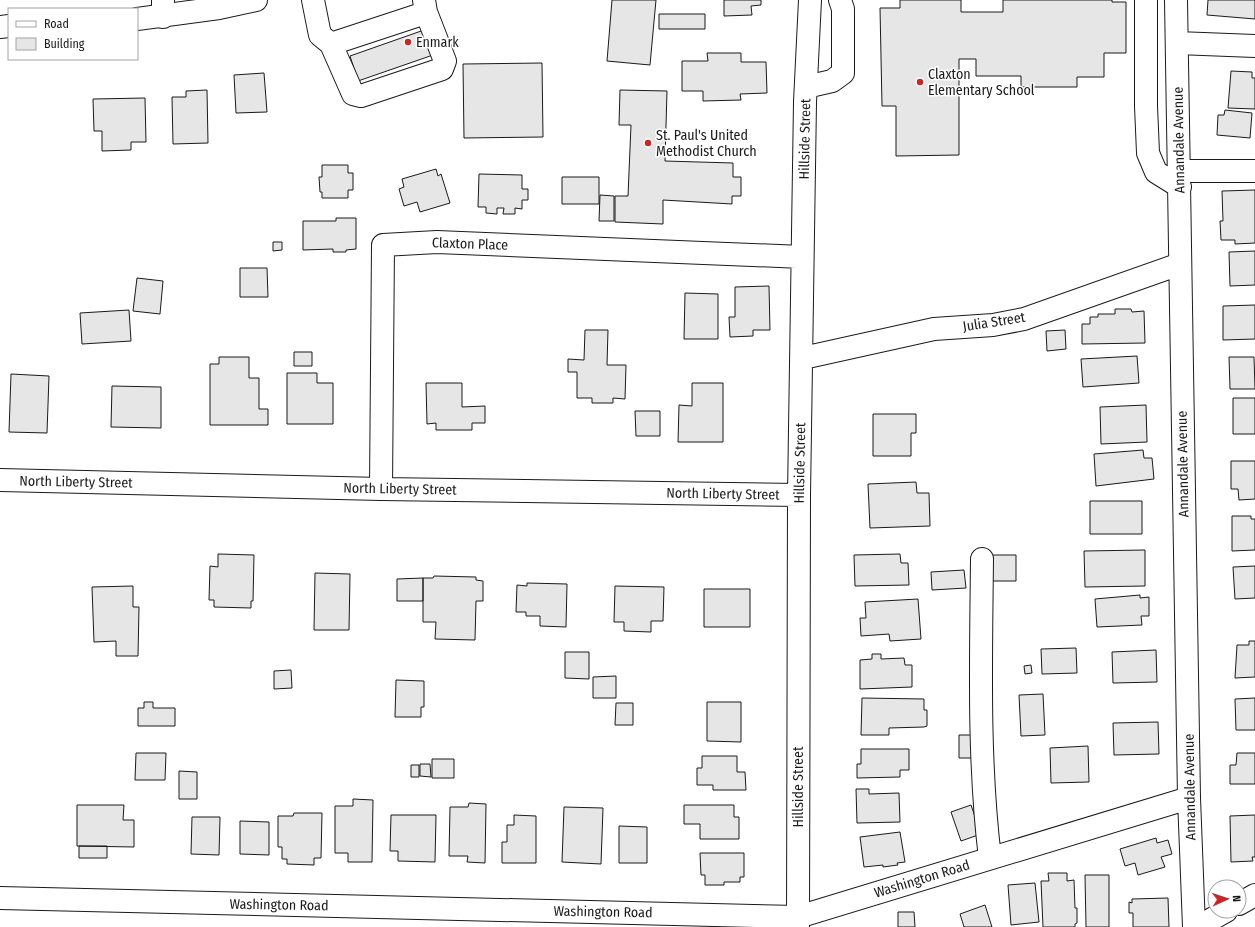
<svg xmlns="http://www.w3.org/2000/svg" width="1255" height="927" font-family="'Fira Sans Condensed',sans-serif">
  <rect width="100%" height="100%" fill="#fff"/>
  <!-- building -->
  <path fill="#e6e6e6" stroke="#1a1a1a" d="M612 0H656L650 65 607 61Z
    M724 0H761V5L751 6 752 15 724 16Z
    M900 0H961V12H1003V0H1112V2H1126V53H1104V77H1077V87H1021V76H976V59H959V155L896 156V106H882L880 8H900Z
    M1208 0H1255V19L1207 15Z
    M659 14H705V29H659Z
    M424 30 433 55 358 81 350 56Z
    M707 53H741V62H766L767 93 740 94 741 100 703 101V91H682V61H708Z
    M542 63 543 137 464 138 463 64Z
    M1231 71 1252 72V78H1255V109L1228 108Z
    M264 73 267 112 236 113 234 75Z
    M207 90 208 143 173 144 172 97H186V91Z
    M620 90 667 91 665 161 733 163V177H741V196H732V204L663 200V224L615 222V196H628L631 125H619Z
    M145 98 146 142H131V150L102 151V131H94L93 99Z
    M1225 110 1252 113 1250 138 1217 135 1218 115H1224Z
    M322 165H348V173H353V190H348V198H322V192H320L319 177H322Z
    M436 169 438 176 441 174 450 203 420 212 417 202 404 206 399 189 404 187 402 179Z
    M479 174 522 175V189H528V200H522V209L515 208V214H503L504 208H497V214L486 213V207H478Z
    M562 177H599V204H562Z
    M1255 190V243L1235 244V240H1221L1220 221H1223L1222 191Z
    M600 195 614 196V221H599Z
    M336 218H356V249L346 250V252H333V249L303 250V221H336Z
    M273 242H282V250L273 251Z
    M1255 251V285L1230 286 1229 252Z
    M240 268H267L268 297H240Z
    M137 278 163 281 160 314 133 311Z
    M769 286 770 330H753V336L730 337 729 317H735V287Z
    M685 293 718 294V339H684Z
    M1255 305V339L1223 340V306Z
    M1115 309H1131L1132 312 1144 311 1145 343 1082 344V324H1090V317H1098V314H1115Z
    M129 310 131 341 82 344 80 313Z
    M585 330H608L607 365H626L625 399 613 398V403H592V398H577V372H568V359L584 360Z
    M1065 330 1066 349 1047 351 1046 331Z
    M294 352H312V366H294Z
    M1137 356 1139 383 1083 387 1081 359Z
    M219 357H249V378H259V409H268V425H210V364H219Z
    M1229 357H1254L1255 389H1230Z
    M287 373H317V383H333V424H287Z
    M11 374 49 376 47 433 9 432Z
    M426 383H462V407L485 406V423H472V430H436V423L427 424Z
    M692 383H723V442H678L679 405 692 406Z
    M112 386 161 387V428L111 427Z
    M1233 398H1255V434H1233Z
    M1146 405 1147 442 1101 444 1100 407Z
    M635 411H660V436H636Z
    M873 414H916V433H911V456H873Z
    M1143 450 1144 458H1152L1154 479 1096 486 1094 454Z
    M1231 461H1255V499L1239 500 1238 489H1231Z
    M916 482 917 493H929L930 526 870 528 868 484Z
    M1090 501H1142V534H1090Z
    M1232 516H1251V519H1255V550L1232 551Z
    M1145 550V586L1085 587 1084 551Z
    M218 554 254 555 253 601H251V608L214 607V600H209L210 566 218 567Z
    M900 554 901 563H908L909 585 855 586 854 555Z
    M991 555H1016V581H991Z
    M1255 566V598L1235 599 1233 567Z
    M964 570 966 588 932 590 931 572Z
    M315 573 350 574 349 630H314Z
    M434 576 476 577V580L483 581V601H476L475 640 435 639 436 622H423V578H433Z
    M423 578V601H397V579Z
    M527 583 567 584 566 627 540 626V616H526V612H516L517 585 527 586Z
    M133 586V607H139L138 656H116V641L94 642 92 587Z
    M615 586 664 587 663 621H651V632L624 631V622H614Z
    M704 589H750V627H704Z
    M1140 595V598L1149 597V616H1141L1142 625 1097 627 1095 599Z
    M918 599 921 639 890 641 889 634 861 636 860 618H866L865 602Z
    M1249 641H1255V677L1235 678 1237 645H1249Z
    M1076 648 1077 673 1042 674 1041 649Z
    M1156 650 1157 682 1113 683 1112 652Z
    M565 652H589V679L565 678Z
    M872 654H881V659L904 658 905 665H912V687L860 689V660L872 659Z
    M1031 665 1032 673 1025 674 1024 666Z
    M291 670 292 688 274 689V671Z
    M616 676V698H593V677Z
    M396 680 424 681V707H421V717H395Z
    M1043 694 1045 735 1021 736 1019 695Z
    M862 698 924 699V710H927V726L924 727 889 728V735H861Z
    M1255 698V730H1236L1235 699Z
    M144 702H153V708H175V726H138V708H144Z
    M707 702H741V742L707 741Z
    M616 703H633V725H615Z
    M1158 722 1159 754 1114 755 1113 723Z
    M959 735H978V758H959Z
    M1088 746 1089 782 1051 783 1050 748Z
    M861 749H909V770H900V777L857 778V764H861Z
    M136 753H166L165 780H135Z
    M1237 753H1255V784H1230V765H1236Z
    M702 756H737V772H745L746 790H713V785H697V768H702Z
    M432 759H454V778H432Z
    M420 764H430L431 777 420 776Z
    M411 765H419V777H411Z
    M179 771 197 772V799H179Z
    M856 789H869V794L899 793 900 822 857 823Z
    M353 799 373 800 372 862H348V853H335V806H353Z
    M469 803 486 804 485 863 467 862 468 856H449L450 807H468Z
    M77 805H124L123 820H134V847L77 846Z
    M684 805H734V817H739V839H700V824H684Z
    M971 805 981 834 961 841 951 812Z
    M564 807 603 808 601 864 562 862Z
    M294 813H322L321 858H314V865L287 864V859H282V847H278V816H293Z
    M391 815H436L435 862 398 861V851H390Z
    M514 815 536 816V863H502V842H507V825H514Z
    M1255 815V857H1252L1253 861 1231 862 1230 816Z
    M192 817H220L219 855 191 854Z
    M240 821 269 822V855L240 854Z
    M619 826 647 827V863H619Z
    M900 832 905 862 897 863 898 865 883 867V865L864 867 860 837Z
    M1156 838 1157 843 1168 840 1172 854 1161 857 1165 867 1138 875 1135 863 1125 866 1120 849Z
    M79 846H107V858H79Z
    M700 853H744V877H740V882H724V885H705V875H701Z
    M1048 873H1067V881L1074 880 1075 908H1077V923L1075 924V927H1043L1041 881H1049Z
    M1085 875H1109V927H1086Z
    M1035 883 1039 922 1011 925 1008 885Z
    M1168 898 1169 927H1133V913H1129V902L1132 903V899Z
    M985 905 992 927H964L960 914Z
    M898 912H914L915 927H898Z"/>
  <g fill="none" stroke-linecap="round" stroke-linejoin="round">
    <defs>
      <path id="minor" d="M163 0V17
        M313 0 320 35 331 44 419 15 426 12 424 0
        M1146 0V106L1148 153 1156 172 1180 187
        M1176 0 1189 798 1194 927
        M1177 43 1255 46
        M331 44 353 94 361 96 442 69 445 61 426 12
        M806 87 832 81 843 73V9L840 0
        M1179 171H1255
        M803 358 934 329 993 325 1024 319 1180 264
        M0 480 381 489 799 495
        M381 489 383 245 437 242 802 257
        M982 559C981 658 978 760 990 858
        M0 898 798 917 1189 798
        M1239 904 1255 895
        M798 927 799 495 805 102 810 0
        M1198 927 1226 911"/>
      <path id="major" d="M137 19 219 8 256 0
        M0 27 9 26"/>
    </defs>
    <!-- minor casing -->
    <use href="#minor" stroke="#1a1a1a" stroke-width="24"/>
    <!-- major casing -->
    <use href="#major" stroke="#1a1a1a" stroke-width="24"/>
    <!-- minor -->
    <use href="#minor" stroke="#fff" stroke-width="22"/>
    <!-- major -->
    <use href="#major" stroke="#fff" stroke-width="22"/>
  </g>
  <!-- markers -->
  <g fill="#c62828" stroke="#fff" stroke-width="1.5">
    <circle cx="408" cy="42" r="4"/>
    <circle cx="920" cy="82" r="4"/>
    <circle cx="648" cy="143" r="4"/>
  </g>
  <g text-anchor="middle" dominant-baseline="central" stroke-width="3" stroke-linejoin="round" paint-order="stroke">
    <!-- poi labels -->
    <g font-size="14" fill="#1a1a1a" stroke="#fff" text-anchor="start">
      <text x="416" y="42">Enmark</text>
      <text x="928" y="74">Claxton<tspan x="928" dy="16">Elementary School</tspan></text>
      <text x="656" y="135">St. Paul's United<tspan x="656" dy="16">Methodist Church</tspan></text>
    </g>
    <!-- street labels -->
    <g font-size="14" fill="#1a1a1a" stroke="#fff">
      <text transform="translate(805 139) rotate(-89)">Hillside Street</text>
      <text transform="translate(1179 140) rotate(-91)">Annandale Avenue</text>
      <text transform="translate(470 244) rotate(2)">Claxton Place</text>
      <text transform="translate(994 322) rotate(-9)">Julia Street</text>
      <text transform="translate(800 463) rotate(-89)">Hillside Street</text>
      <text transform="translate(1183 464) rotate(-91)">Annandale Avenue</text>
      <text transform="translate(76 482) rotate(1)">North Liberty Street</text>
      <text transform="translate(400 489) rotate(1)">North Liberty Street</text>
      <text transform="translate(723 494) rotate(1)">North Liberty Street</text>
      <text transform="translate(798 787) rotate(-90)">Hillside Street</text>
      <text transform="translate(1190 787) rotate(-91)">Annandale Avenue</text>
      <text transform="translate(922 879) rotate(-17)">Washington Road</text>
      <text transform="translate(279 905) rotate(1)">Washington Road</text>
      <text transform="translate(603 912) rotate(1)">Washington Road</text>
    </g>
  </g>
  <!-- legend -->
  <rect x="8" y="8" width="130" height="52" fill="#ffffff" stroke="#a3a3a3"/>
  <rect x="16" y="21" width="20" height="6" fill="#ffffff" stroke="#a3a3a3"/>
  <text x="44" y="28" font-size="12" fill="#1a1a1a">Road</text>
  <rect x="16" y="38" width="20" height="12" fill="#e6e6e6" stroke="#a3a3a3"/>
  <text x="44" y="48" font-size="12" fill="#1a1a1a">Building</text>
  <!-- north arrow -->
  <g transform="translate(1227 899) rotate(87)"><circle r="19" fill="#ffffff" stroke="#a3a3a3"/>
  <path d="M0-3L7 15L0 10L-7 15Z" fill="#c62828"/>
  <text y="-6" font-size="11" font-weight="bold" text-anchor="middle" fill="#1a1a1a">N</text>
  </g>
</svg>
